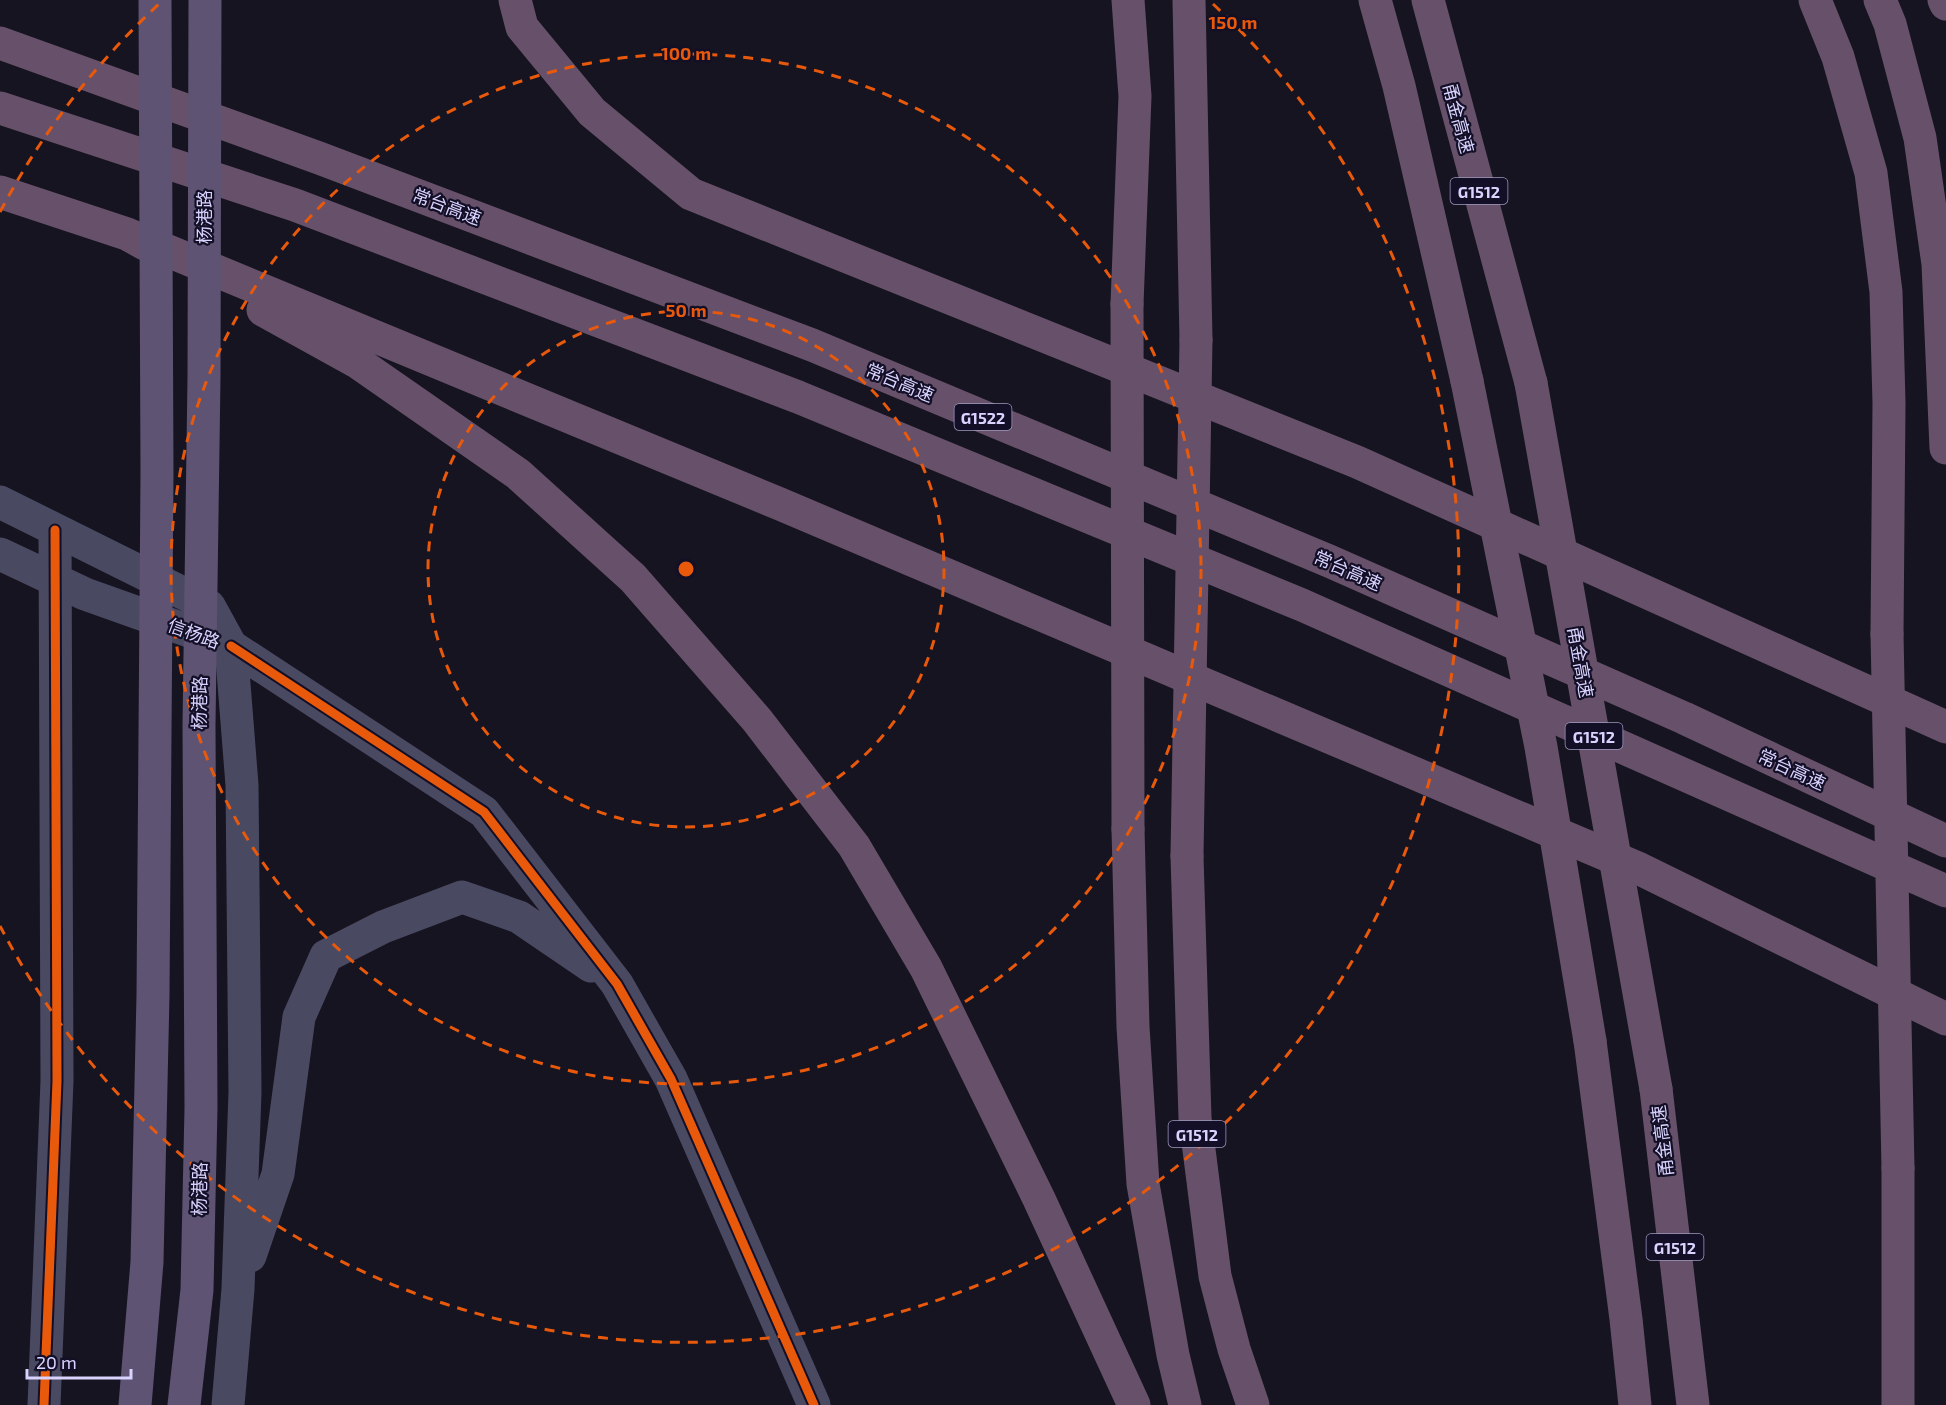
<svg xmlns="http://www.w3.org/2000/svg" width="1946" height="1405" font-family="'Exo 2','Noto Sans SC',sans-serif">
  <rect width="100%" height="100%" fill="#161421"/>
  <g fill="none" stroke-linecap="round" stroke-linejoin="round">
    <!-- minor -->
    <path stroke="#4a4962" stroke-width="33" d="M0 502 209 606 231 646 85 594 0 554
      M231 646 484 812 617 984 671 1079 814 1405
      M250 1256 278 1174 299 1017 326 956 383 927 462 897 519 917 591 966
      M44 1405 57 1081 55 530
      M228 1405 238 1289 245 1092 242 785 231 646"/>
    <!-- highway -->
    <path stroke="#67516a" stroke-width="33" d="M515 0 522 27 592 112 691 194 1357 462 1946 727
      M1189 0 1196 340
      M1375 0 1399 86 1467 381
      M1428 0 1531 383
      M1815 0 1838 57 1871 173 1886 292 1889 403 1887 634
      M1880 0 1890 24 1920 138 1938 264 1946 448
      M1944 0 1946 4
      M0 43 319 158 812 345 1329 561 1684 718 1946 841
      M0 108 295 205 798 397 1302 605 1946 891
      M0 192 127 234 145 244
      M127 234 780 504 1640 869 1946 1019
      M1127 304 1135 96 1128 0
      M263 310 357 362 518 474 633 578 757 720 854 846 926 968 1039 1199 1134 1405
      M1128 829 1133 1027 1143 1184 1173 1355 1185 1405
      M1187 856 1195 1118 1215 1276 1234 1349 1253 1405
      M1590 1041 1626 1319 1635 1405
      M1656 1089 1693 1405
      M1898 1405V1168"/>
    <!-- major-bridge -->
    <path stroke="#5e5373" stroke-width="33" d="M135 1405 147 1262 153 995 157 473 155 0
      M184 1405 197 1290 201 1108 199 725 204 377 205 0"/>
    <!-- highway-bridge -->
    <path stroke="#67516a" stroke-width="33" d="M1127 304 1128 829
      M1467 381 1541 747 1590 1041
      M1531 383 1656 1089
      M1887 634 1898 1168
      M1187 856 1196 340"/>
    <defs>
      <path id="cycleway" d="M231 646 484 812 617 984 671 1079 814 1405
        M44 1405 57 1081 55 530"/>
    </defs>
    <!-- cycleway casing -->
    <use href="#cycleway" stroke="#130f26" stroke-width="13"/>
    <!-- cycleway -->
    <use href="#cycleway" stroke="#e8590c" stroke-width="9"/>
  </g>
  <!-- distance rings -->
  <g fill="none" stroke="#e8590c" stroke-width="3" stroke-dasharray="10 8">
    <circle cx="686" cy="569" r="258"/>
    <circle cx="686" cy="569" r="515"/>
    <path d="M0 212A773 773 0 0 1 159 4M1213 4A773 773 0 1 1 0 926"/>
  </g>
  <g text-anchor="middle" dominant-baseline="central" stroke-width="4.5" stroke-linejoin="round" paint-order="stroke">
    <!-- shield labels -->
    <g fill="#130f26" stroke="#9e99be" stroke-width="1.5">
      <rect x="1450.5" y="178" width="57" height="26" rx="4.5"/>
      <rect x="954.5" y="404" width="57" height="26" rx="4.5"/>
      <rect x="1565.5" y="723" width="57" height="26" rx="4.5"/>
      <rect x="1168.5" y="1121" width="57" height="26" rx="4.5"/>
      <rect x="1646.5" y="1234" width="57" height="26" rx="4.5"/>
    </g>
    <g font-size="16" font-weight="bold" fill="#d9d4ff">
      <text x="1479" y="191">G1512</text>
      <text x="983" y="417">G1522</text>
      <text x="1594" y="736">G1512</text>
      <text x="1197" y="1134">G1512</text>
      <text x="1675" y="1247">G1512</text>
    </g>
    <!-- street labels -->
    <g font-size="18" fill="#d9d4ff" stroke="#130f26">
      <text transform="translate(1459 118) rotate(75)">甬金高速</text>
      <text transform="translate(447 206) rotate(21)">常台高速</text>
      <text transform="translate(204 217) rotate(-90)">杨港路</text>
      <text transform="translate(900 382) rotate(23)">常台高速</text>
      <text transform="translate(1348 570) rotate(24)">常台高速</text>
      <text transform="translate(194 633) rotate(20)">信杨路</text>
      <text transform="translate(1581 662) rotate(80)">甬金高速</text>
      <text transform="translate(199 703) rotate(-89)">杨港路</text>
      <text transform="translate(1792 769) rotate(25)">常台高速</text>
      <text transform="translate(1662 1141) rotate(-97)">甬金高速</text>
      <text transform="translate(199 1189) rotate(-89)">杨港路</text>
    </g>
  </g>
  <circle cx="686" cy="569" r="9" fill="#e8590c" stroke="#130f26" stroke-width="3"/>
  <g font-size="18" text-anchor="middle" font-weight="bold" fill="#e8590c" stroke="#130f26" stroke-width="4.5" stroke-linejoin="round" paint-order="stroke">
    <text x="1233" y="29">150 m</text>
    <text x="686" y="60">100 m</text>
    <text x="686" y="317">50 m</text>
  </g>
  <!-- scale -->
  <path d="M27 1369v9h104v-9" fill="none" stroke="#d9d4ff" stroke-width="3"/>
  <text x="36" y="1369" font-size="18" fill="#d9d4ff" stroke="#130f26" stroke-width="4.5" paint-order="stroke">20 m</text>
</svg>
